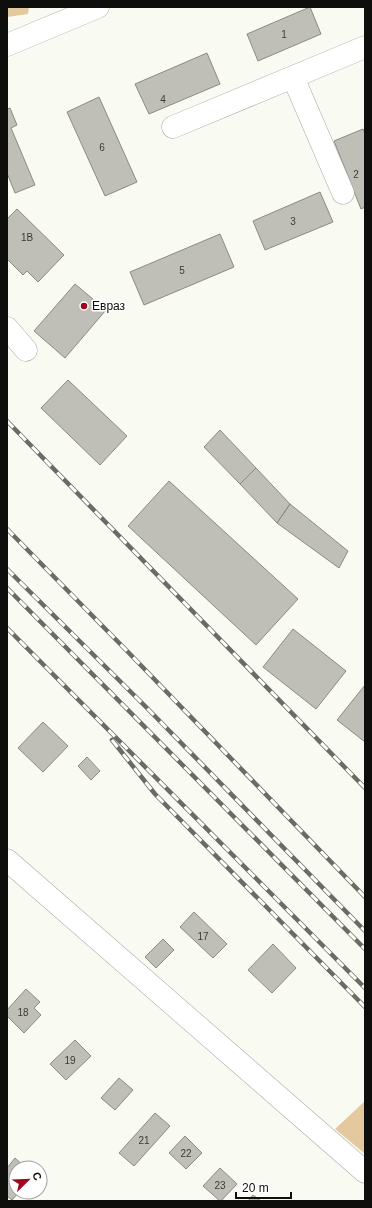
<svg xmlns="http://www.w3.org/2000/svg" width="372" height="1208" font-family="Arial,sans-serif">
  <rect width="100%" height="100%" fill="#f9fbf2"/>
  <!-- green -->
  <path fill="#e5c99e" d="M7 7H29L28 14 7 17Z
    M365 1101V1154L335 1129Z"/>
  <!-- building -->
  <path fill="#c0bfb7" stroke="#8c8a83" d="M310 7 321 34 258 61 247 34Z
    M207 53 220 84 149 114 135 84Z
    M99 97 137 182 105 196 67 112Z
    M10 108 17 125 11 128 35 185 15 193 7 173V109Z
    M363 129 365 133V207L361 209 334 141Z
    M320 192 333 222 265 250 253 221Z
    M17 209 64 255 38 282 27 271 23 275 7 259V219Z
    M220 234 234 267 144 305 130 272Z
    M75 284 106 310 65 358 34 331Z
    M68 380 127 436 100 465 41 408Z
    M220 430 256 468 240 484 204 447Z
    M256 468 290 504 277 523 240 484Z
    M169 481 298 599 256 645 128 526Z
    M290 504 348 551 339 568 277 523Z
    M293 629 346 671 316 709 263 667Z
    M365 685V742L337 720Z
    M43 722 68 746 43 772 18 748Z
    M87 757 100 771 91 780 78 766Z
    M194 912 227 944 213 958 180 927Z
    M163 939 174 950 156 968 145 957Z
    M273 944 296 968 272 993 248 970Z
    M26 989 40 1002 34 1008 41 1015 24 1033 7 1016V1010Z
    M75 1040 91 1056 66 1080 50 1064Z
    M119 1078 133 1090 115 1110 101 1098Z
    M155 1113 170 1126 134 1166 119 1153Z
    M185 1136 202 1153 186 1169 169 1153Z
    M15 1158 26 1168H16V1192H19L12 1200 7 1196V1168Z
    M220 1168 237 1184 221 1201H220L203 1186Z
    M253 1195 261 1201H248Z"/>
  <g fill="none" stroke-linecap="round" stroke-linejoin="round">
    <defs>
      <path id="minor" d="M7 45 98 7
        M293 77 343 193
        M173 127 365 47
        M7 328 26 350
        M7 860 365 1172"/>
    </defs>
    <!-- minor casing -->
    <use href="#minor" stroke="#a8aaa2" stroke-width="23"/>
    <!-- minor -->
    <use href="#minor" stroke="#fff" stroke-width="22"/>
    <defs>
      <path id="rail" d="M7 421 365 788
        M7 529 129 653 365 897
        M7 569 146 707 365 931
        M7 588 365 949
        M7 628 365 988
        M112 740 155 794 365 1007"/>
    </defs>
    <!-- rail casing -->
    <use href="#rail" stroke="#6a6b66" stroke-width="4.5"/>
    <!-- rail -->
    <use href="#rail" stroke="#fff" stroke-width="3" stroke-dasharray="9" stroke-linecap="butt"/>
  </g>
  <!-- markers -->
  <circle fill="#a2041f" stroke="#fff" stroke-width="1.5" cx="84" cy="306" r="4"/>
  <g text-anchor="middle" dominant-baseline="central" stroke-width="3" stroke-linejoin="round" paint-order="stroke">
    <!-- number labels -->
    <g font-size="10" fill="#3a3b37">
      <text x="284" y="34">1</text>
      <text x="163" y="99">4</text>
      <text x="102" y="147">6</text>
      <text x="356" y="174">2</text>
      <text x="293" y="221">3</text>
      <text x="27" y="237">1В</text>
      <text x="182" y="270">5</text>
      <text x="203" y="936">17</text>
      <text x="23" y="1012">18</text>
      <text x="70" y="1060">19</text>
      <text x="144" y="1140">21</text>
      <text x="186" y="1153">22</text>
      <text x="220" y="1185">23</text>
    </g>
    <!-- poi labels -->
    <g font-size="12" fill="#0e0f0c" stroke="#fff" text-anchor="start">
      <text x="92" y="306">Евраз</text>
    </g>
  </g>
  <!-- border -->
  <rect width="372" height="1208" fill="none" stroke="#0e0f0c" stroke-width="16"/>
  <!-- north arrow -->
  <g transform="translate(28 1180) rotate(67)"><circle r="19" fill="#ffffff" stroke="#9f9f9e"/>
  <path d="M0-3L7 15L0 10L-7 15Z" fill="#a2041f"/>
  <text y="-6" font-size="11" font-weight="bold" text-anchor="middle" fill="#0e0f0c">С</text>
  </g>
  <!-- scale -->
  <path d="M236 1192v6h55v-6" fill="none" stroke="#0e0f0c" stroke-width="2"/>
  <text x="242" y="1192" font-size="12" fill="#0e0f0c" stroke="#ffffff" stroke-width="3" paint-order="stroke">20 m</text>
</svg>
